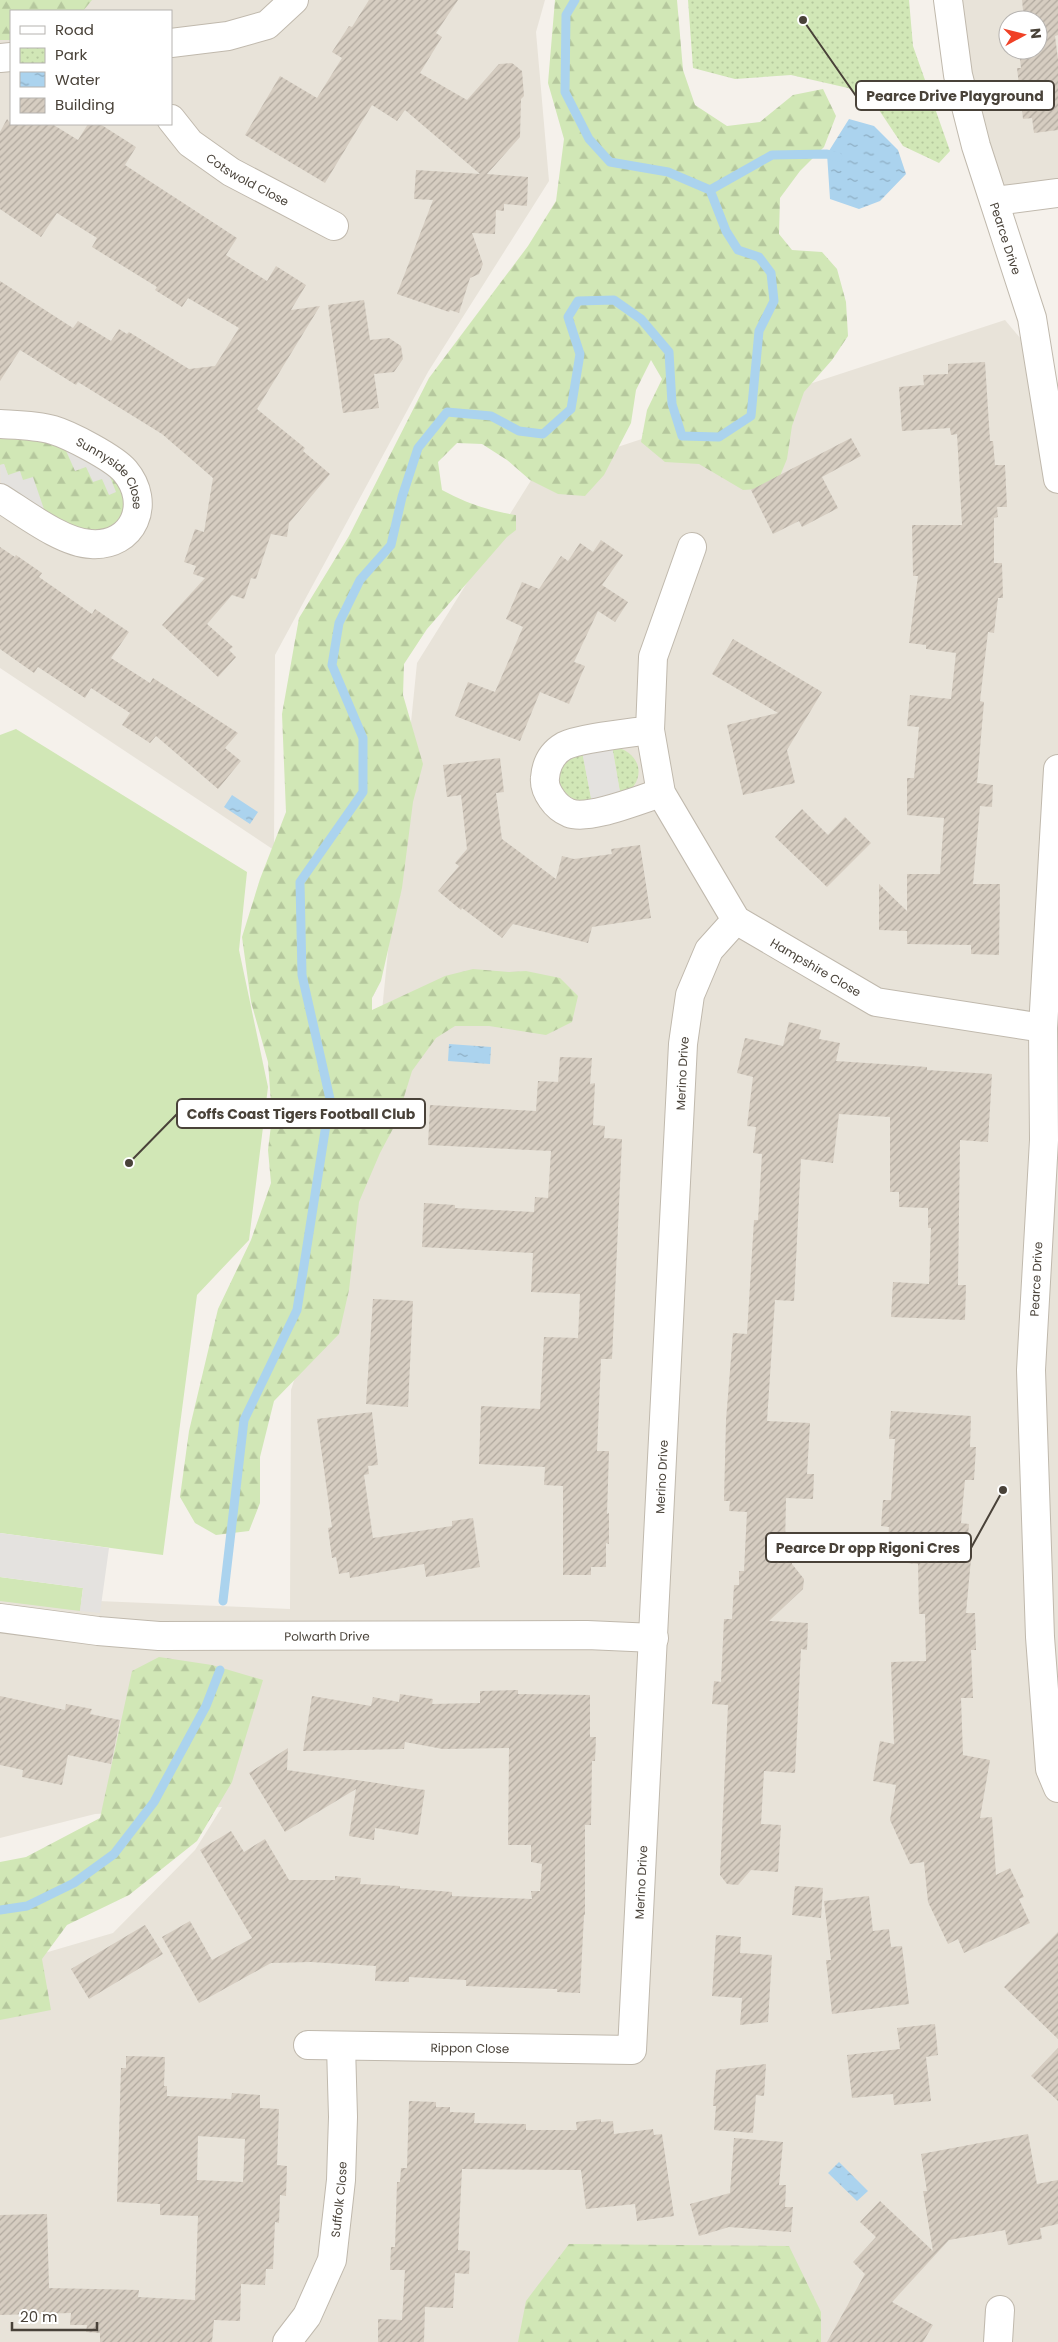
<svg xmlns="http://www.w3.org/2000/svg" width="1058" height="2342" font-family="Poppins,sans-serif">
  <defs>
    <pattern id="forest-firs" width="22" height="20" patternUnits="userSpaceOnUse" patternTransform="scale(1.25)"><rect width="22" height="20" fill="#d1e7b6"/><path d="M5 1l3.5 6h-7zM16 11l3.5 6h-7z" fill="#b5c79d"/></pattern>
    <pattern id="park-dots" width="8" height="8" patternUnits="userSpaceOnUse" patternTransform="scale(1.25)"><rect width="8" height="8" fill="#d1e7b6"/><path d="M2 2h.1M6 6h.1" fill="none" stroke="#b5c79d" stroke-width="1.8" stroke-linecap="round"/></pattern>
    <pattern id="water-ripples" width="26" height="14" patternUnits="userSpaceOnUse" patternTransform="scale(1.25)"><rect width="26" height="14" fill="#abd3ee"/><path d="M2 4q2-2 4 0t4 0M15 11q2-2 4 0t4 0" fill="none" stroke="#8dadc2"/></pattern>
    <pattern id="building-hatch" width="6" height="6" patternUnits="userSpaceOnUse" patternTransform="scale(1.25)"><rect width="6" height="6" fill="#d6cdc1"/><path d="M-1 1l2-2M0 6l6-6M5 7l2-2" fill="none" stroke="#b0a89e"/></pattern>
  </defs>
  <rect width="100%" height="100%" fill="#f5f1eb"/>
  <!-- residential -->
  <path fill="#e8e3d9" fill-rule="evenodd" d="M0 0H545L536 32 549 181 428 372 275 655 274 850 0 668ZM11 11H171V124H11Z
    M948 0H1058V193L995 201ZM1008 20H1038V50H1008Z
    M1005 320 1058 383V2342H0V1983L24 1959 113 1933 195 1850 222 1807 95 1814 0 1838V1597L290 1609 291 1390 368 1150 417 663 535 474Z"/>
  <!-- grass -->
  <path fill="#d1e7b6" d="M16 729 247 872 239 950 268 1087 249 1240 197 1295 163 1555 0 1533V735Z
    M0 1577 83 1588 80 1611 0 1601Z"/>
  <!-- forest -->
  <path fill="url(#forest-firs)" d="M0 0H92L83 11H11V40H0Z
    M555 0H677L683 70 695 105 727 126 760 122 793 95 823 89 836 116 824 147 800 171 780 198 779 234 792 250 822 252 837 269 846 302 848 336 832 360 804 392 792 426 787 459 775 488 743 490 699 464 665 462 641 442 647 410 662 379 651 360 636 390 631 423 604 475 585 496 558 494 530 480 507 460 482 444 457 443 438 462 442 490C466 503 489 511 516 515V530L507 537 427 629 404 664 403 695 423 764 413 802 402 888 381 981 372 998V1010L445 976 473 969 509 972 526 971 560 978 578 996 572 1022 546 1035 489 1026H455L436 1038 412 1071 396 1123 380 1153 359 1202 349 1290 339 1334 274 1401 260 1457V1503L249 1531 216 1535 195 1523 180 1497 189 1431 218 1309 251 1240 271 1183 268 1150 272 1117 268 1062 251 1002 242 937 260 879 286 812 282 714 299 618 349 536 429 378 528 246 556 201 564 139 548 83Z
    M0 432 63 444 86 467 107 469 123 485 127 513 113 530 81 533 46 515 23 481 8 475 4 464 0 465Z
    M159 1657 212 1665 263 1680 232 1782 197 1841 129 1895 67 1925 42 1959 51 2010 0 2020V1862L26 1857 100 1818 132 1671Z
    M569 2244 789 2246 821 2312V2342H518L526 2301Z"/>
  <!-- park -->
  <path fill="url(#park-dots)" d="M688 0H909L913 46 950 151 939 163 903 146 877 107 848 88 791 75 735 79 693 68Z
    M612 746C643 752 648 781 621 798Z
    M582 751 592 803C554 802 547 765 582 751Z"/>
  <!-- parking -->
  <path fill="#e4e2df" d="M63 444 107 469 116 492 109 495 102 479 93 482 86 467 75 471Z
    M4 464 8 475 20 471 23 480 33 477 46 515 1 488 0 465Z
    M612 746 621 798 592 803 582 751Z
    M0 1533 109 1548 100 1613 80 1611 83 1588 0 1577Z"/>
  <!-- water -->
  <path fill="url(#water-ripples)" d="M849 119 874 126 898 150 906 174 880 201 859 209 830 199 827 154Z
    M232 795 258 812 250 824 224 807Z
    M449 1044 491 1047 490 1064 448 1061Z
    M839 2162 868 2191 857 2201 828 2173Z"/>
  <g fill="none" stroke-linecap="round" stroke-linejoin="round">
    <!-- stream -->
    <path stroke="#abd3ee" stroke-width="9" d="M710 190 772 155 827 154 838 157
      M223 1601 244 1420 297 1310 330 1099 302 975 300 882 363 792V738L332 665 339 623 360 580 391 545 402 497 418 448 447 412 491 416 519 431 543 434 571 409 580 354 568 317 578 301 614 300 641 319 669 352 672 404 682 436 719 437 751 416 759 331 774 301 771 273 759 257 738 250 726 231 710 190 668 172 610 162 589 139 565 92 566 15 575 0
      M0 1910 27 1906 74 1883 114 1854 154 1802 206 1706 220 1670"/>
  </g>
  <!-- building -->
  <path fill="url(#building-hatch)" fill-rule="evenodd" d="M369 0H458L436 33 442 37 420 73 467 100 499 64 512 63 522 71 524 96 521 99 520 137 487 174 528 177 527 206 504 204V211L496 210 495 234 472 233 483 264 479 274 470 278 459 313 450 310 449 312 397 294 433 200 414 199 416 170 480 174 405 110 397 121 372 105 325 183 245 135 280 76 317 98 342 58 332 52 349 26 352 27Z
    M1022 0H1058V35L1055 36 1058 59V130L1034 133 1032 118 1023 119 1017 68H1021L1019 50H1038V20H1024Z
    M7 119 11 124H52L78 140 88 124H100L136 147 125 165 237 238 226 255 267 281 276 266 306 285 291 310 320 306 257 409 305 448 303 451 330 474 289 523 287 537 271 534 256 579 251 578 244 599 232 595 207 624 233 647 229 650 236 657 218 677 162 625 205 578 193 574 196 566 184 562 195 529 204 532 213 478 162 434 78 382 76 385 20 350 0 381V281L73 328 78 321 111 341 119 329 127 334 129 332 189 369 215 366 239 328 188 298 182 307 155 290 157 287 92 247 97 238 57 213 41 237 0 209V132Z
    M364 300 370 340 389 338 401 346 403 359 394 372 374 374 379 408 343 413 328 305Z
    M985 362 990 441H993L995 465H1005L1007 507H997L998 517 994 518V563H1002L1003 598H998L994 633 988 632 980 701 984 702 977 783 993 785 992 807 980 806 973 884H1000L999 955 971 954V945L907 944V931L879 930V884L907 911V874H940L944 818 907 815V778H914L919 727 907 726 910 695 951 699 956 653 926 649V645L909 643 918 576H913L912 525H962L957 434 951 435 950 428 902 431 899 387 924 385 923 375 948 374V364Z
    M851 438 861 456 822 477 838 508 802 527 799 521 773 534 751 490Z
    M601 540 623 555 602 585 628 602 615 622 598 611 574 662 585 666 569 704 540 692 520 741 455 716 468 682 495 692 523 627 506 619 522 582 539 589 561 556 568 561 580 543 593 552Z
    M0 547 15 557 16 555 42 573 39 577 92 614 95 609 129 632 111 658 150 683 153 678 238 733 225 748 241 761 218 789 156 736 150 743 122 725 130 713 91 688 85 698 38 667 34 673 0 649Z
    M733 639 822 692 787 750 795 783 743 795 727 725 778 713 712 674Z
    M500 758 504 792 496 793 502 839 556 879 562 856 574 859 612 854 611 849 640 845 651 918 592 927 588 943 513 924 502 938 462 908 461 910 438 891 459 866 455 863 467 849 461 795 447 797 443 765Z
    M802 809 828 835 845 817 871 843 827 887 775 837Z
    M789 1022 821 1030 819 1039 840 1043 836 1061 927 1067V1070L992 1074 988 1142 960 1140 958 1285H966L965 1320 891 1317 893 1282 929 1284 931 1228H928V1208L899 1207V1192H890V1117L839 1114 833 1163 801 1159 794 1301 775 1300 767 1421 810 1423 807 1474H814L813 1499 786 1498 785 1549 793 1550 792 1564 804 1579 803 1589 769 1621 808 1623 807 1650 801 1649 795 1773 764 1771 761 1824 781 1825 778 1872 751 1870 738 1885 727 1884 720 1875 728 1705 712 1704 714 1681 721 1682 724 1619H732L734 1585H739V1571H744L747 1512 729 1511 730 1501H724L726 1420 733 1333 747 1334 754 1220H758L762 1154 753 1153 756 1127 747 1126 753 1077 737 1073 745 1038 783 1046Z
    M560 1057 592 1058 590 1084 595 1083 593 1125 605 1126 604 1138 622 1139 612 1359H601L597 1451H609L607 1514 609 1513V1544L606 1543V1567H591V1575H563V1486L544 1485 545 1467 479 1464 481 1406 540 1409 544 1337 578 1338 580 1294 531 1292 533 1253 422 1247 424 1203 455 1205V1208L534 1212 535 1197 548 1198 551 1151 428 1145 430 1105 536 1111 538 1081 558 1082Z
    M373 1299 413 1301 408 1407 366 1404Z
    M891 1411 971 1416 970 1447H976L974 1480H965L961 1523 969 1524 967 1547 972 1548 966 1613H975L976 1650H971L973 1698H961L963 1755 990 1760 980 1818 992 1817 996 1875 1010 1868 1024 1897 1019 1899 1030 1923 964 1953 958 1939 948 1944 928 1902 924 1862 910 1864 890 1820 896 1785 873 1781 880 1741 894 1744 891 1662 926 1661 925 1614H919L918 1564 896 1562 897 1551 887 1550 889 1527 881 1526 883 1500H891L895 1439H889Z
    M372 1412 378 1465 368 1466 369 1474 364 1475 373 1538 452 1526V1521L473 1518 480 1567 426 1577 424 1564 350 1578 349 1572 339 1574 336 1557 332 1558 328 1528 332 1527 317 1419Z
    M518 1690V1694L590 1695V1737H596L595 1761H592L591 1825H585V1915H584L580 1993 557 1992V1989L466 1986V1980L409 1977V1982L375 1981 376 1966 311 1962 271 1963 199 2003 162 1937 190 1921 212 1960 252 1938 200 1850 231 1831 244 1852 265 1839 289 1880H335V1876L361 1878 360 1884 400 1886V1888L452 1892V1896L532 1899 531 1891H540L542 1864 531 1862V1845H508L509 1748 443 1749 405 1742 404 1749 303 1751 312 1696 371 1706 373 1697 399 1702 400 1694 433 1699 432 1704 480 1703V1691Z
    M0 1696 65 1710 66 1704 92 1709 90 1714 120 1720 111 1764 68 1755 62 1785 22 1777 23 1770 0 1765Z
    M288 1748 287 1770 425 1790 418 1835 375 1828 374 1840 349 1836 356 1789 285 1832 249 1773Z
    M795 1886 823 1888 821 1918 792 1915Z
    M869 1896 873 1931 889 1929 891 1947 902 1946 909 2004 832 2014 826 1960H831L824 1901Z
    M145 1925 163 1954 89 1999 71 1969Z
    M1058 1932V2039L1004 1987Z
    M716 1935 741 1937 740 1953 772 1955 768 2022 740 2025 742 1998 712 1996Z
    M935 2024 938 2055 926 2057 931 2101 894 2105 893 2094 852 2098 847 2055 900 2049 897 2028Z
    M1058 2048V2101L1031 2076Z
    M126 2056 165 2057 164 2086H167V2096L231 2099 232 2093 260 2095V2108L279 2109 277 2165 287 2166 286 2196 280 2195 279 2223 275 2222 273 2269H266L265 2285 241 2284 240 2321 214 2320 212 2342H100V2333L86 2332 87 2325H70L71 2313 0 2315V2215L47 2214 49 2288 139 2290 138 2297 195 2300 198 2216 160 2215V2204L117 2202 121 2068H126ZM198 2136 245 2139 243 2182 197 2180Z
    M766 2064 764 2096 756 2095 753 2133 714 2130 716 2106H713L716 2070Z
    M409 2101 436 2102V2107H450V2112L475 2113 474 2123 526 2124V2130H577L576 2122 601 2119V2122L613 2121 614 2134 653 2129 654 2135 662 2134 674 2216 637 2221 635 2204 586 2209 581 2170 462 2169 458 2250 470 2251 469 2274 455 2273 453 2308 425 2307 424 2342H378V2319L402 2320 405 2270H390L391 2247H395L397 2182H400L401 2168H407Z
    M1028 2134 1037 2184 1058 2180V2224L1040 2228 1042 2239 1008 2245 1005 2230 949 2240 892 2302 933 2325 923 2342H827L865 2274 853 2262 876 2237 860 2222 880 2201 933 2251 923 2191H927L921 2154Z
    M734 2138 783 2142 779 2185H786L785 2207H793L791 2232 729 2227 699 2236 690 2204 730 2193Z"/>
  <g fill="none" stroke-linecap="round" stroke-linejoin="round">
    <defs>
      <g id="minor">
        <path id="s1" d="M948 0 958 75 976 146 1032 318 1058 479"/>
        <path d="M171 43 228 36 267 25 294 0"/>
        <path d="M0 58 11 57"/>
        <path id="s2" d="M171 119 190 143 231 172 334 226"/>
        <path d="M995 201 1058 193"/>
        <path id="s3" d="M0 424C18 425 36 425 53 430 70 435 114 458 125 471 152 503 134 547 91 544 63 543 24 513 0 498"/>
        <path id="s4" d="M692 547 653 657 650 730 661 793 736 920 876 1002 1043 1028"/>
        <path d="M650 730C630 733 580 738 564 746 552 753 546 764 545 778 544 786 547 792 552 799 556 805 562 810 569 813 589 821 640 799 661 793"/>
        <path d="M1058 769 1043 1028 1044 1140 1031 1370 1040 1637 1050 1769 1058 1788"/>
        <path id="s5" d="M0 1618 98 1631 159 1636 587 1635 654 1638"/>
        <path id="s6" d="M308 2045 632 2050 683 1044 690 995 709 950 736 920"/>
        <path id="s7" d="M287 2342 307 2316 332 2260 341 2180 343 2117 341 2046"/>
        <path d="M998 2342 1000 2310"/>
      </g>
    </defs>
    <!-- minor casing -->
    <use href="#minor" stroke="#c0b9ad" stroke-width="30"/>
    <!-- minor -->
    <use href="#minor" stroke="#fff" stroke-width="28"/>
  </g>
  <g text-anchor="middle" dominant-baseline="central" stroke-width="5" stroke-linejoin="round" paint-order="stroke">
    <!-- street labels -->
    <g font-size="12" fill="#494239" stroke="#fff">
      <text stroke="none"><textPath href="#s2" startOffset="99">Cotswold Close</textPath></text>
      <text stroke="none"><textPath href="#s1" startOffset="246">Pearce Drive</textPath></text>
      <text stroke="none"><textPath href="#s3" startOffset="129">Sunnyside Close</textPath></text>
      <text stroke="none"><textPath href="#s4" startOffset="494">Hampshire Close</textPath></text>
      <text stroke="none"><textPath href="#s6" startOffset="1302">Merino Drive</textPath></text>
      <text transform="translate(1036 1279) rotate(-87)">Pearce Drive</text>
      <text stroke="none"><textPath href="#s6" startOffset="898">Merino Drive</textPath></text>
      <text stroke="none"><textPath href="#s5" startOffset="328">Polwarth Drive</textPath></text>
      <text stroke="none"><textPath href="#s6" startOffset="492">Merino Drive</textPath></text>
      <text stroke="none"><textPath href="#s6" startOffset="162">Rippon Close</textPath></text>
      <text stroke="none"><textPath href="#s7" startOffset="155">Suffolk Close</textPath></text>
    </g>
  </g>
  <!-- callouts -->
  <path fill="none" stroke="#494239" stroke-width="2" d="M803 20L856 96M129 1163L177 1114M1003 1490L971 1548"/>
  <g fill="#494239" stroke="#fff" stroke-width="2">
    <circle cx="803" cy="20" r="5"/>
    <circle cx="129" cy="1163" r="5"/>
    <circle cx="1003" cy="1490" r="5"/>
  </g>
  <g fill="#fff" stroke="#494239" stroke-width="2">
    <rect x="856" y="81" width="198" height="29" rx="5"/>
    <rect x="177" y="1099" width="248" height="29" rx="5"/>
    <rect x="766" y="1533" width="205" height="29" rx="5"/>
  </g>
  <g font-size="14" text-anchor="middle" font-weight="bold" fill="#494239">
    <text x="955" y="101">Pearce Drive Playground</text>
    <text x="301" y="1119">Coffs Coast Tigers Football Club</text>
    <text x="868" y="1553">Pearce Dr opp Rigoni Cres</text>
  </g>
  <!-- legend -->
  <rect x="10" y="10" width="162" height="115" fill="#ffffff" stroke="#b6b3b0"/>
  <rect x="20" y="26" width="25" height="8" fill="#ffffff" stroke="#b6b3b0"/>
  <text x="55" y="35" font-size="15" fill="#494239">Road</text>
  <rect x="20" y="48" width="25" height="15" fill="url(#park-dots)" stroke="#b6b3b0"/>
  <text x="55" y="60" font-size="15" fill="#494239">Park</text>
  <rect x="20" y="72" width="25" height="15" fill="url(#water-ripples)" stroke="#b6b3b0"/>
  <text x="55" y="85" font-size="15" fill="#494239">Water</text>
  <rect x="20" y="98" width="25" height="15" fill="url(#building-hatch)" stroke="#b6b3b0"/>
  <text x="55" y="110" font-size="15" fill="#494239">Building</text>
  <!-- north arrow -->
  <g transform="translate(1023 35) rotate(83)"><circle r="24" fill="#ffffff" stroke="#b6b3b0"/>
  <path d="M0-4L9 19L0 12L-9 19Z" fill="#f04126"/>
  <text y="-8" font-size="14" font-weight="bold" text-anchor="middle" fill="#494239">N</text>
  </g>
  <!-- scale -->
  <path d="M12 2322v8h85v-8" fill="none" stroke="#494239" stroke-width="2.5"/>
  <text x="20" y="2322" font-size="15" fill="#494239" stroke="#ffffff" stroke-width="4" paint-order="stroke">20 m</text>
</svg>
